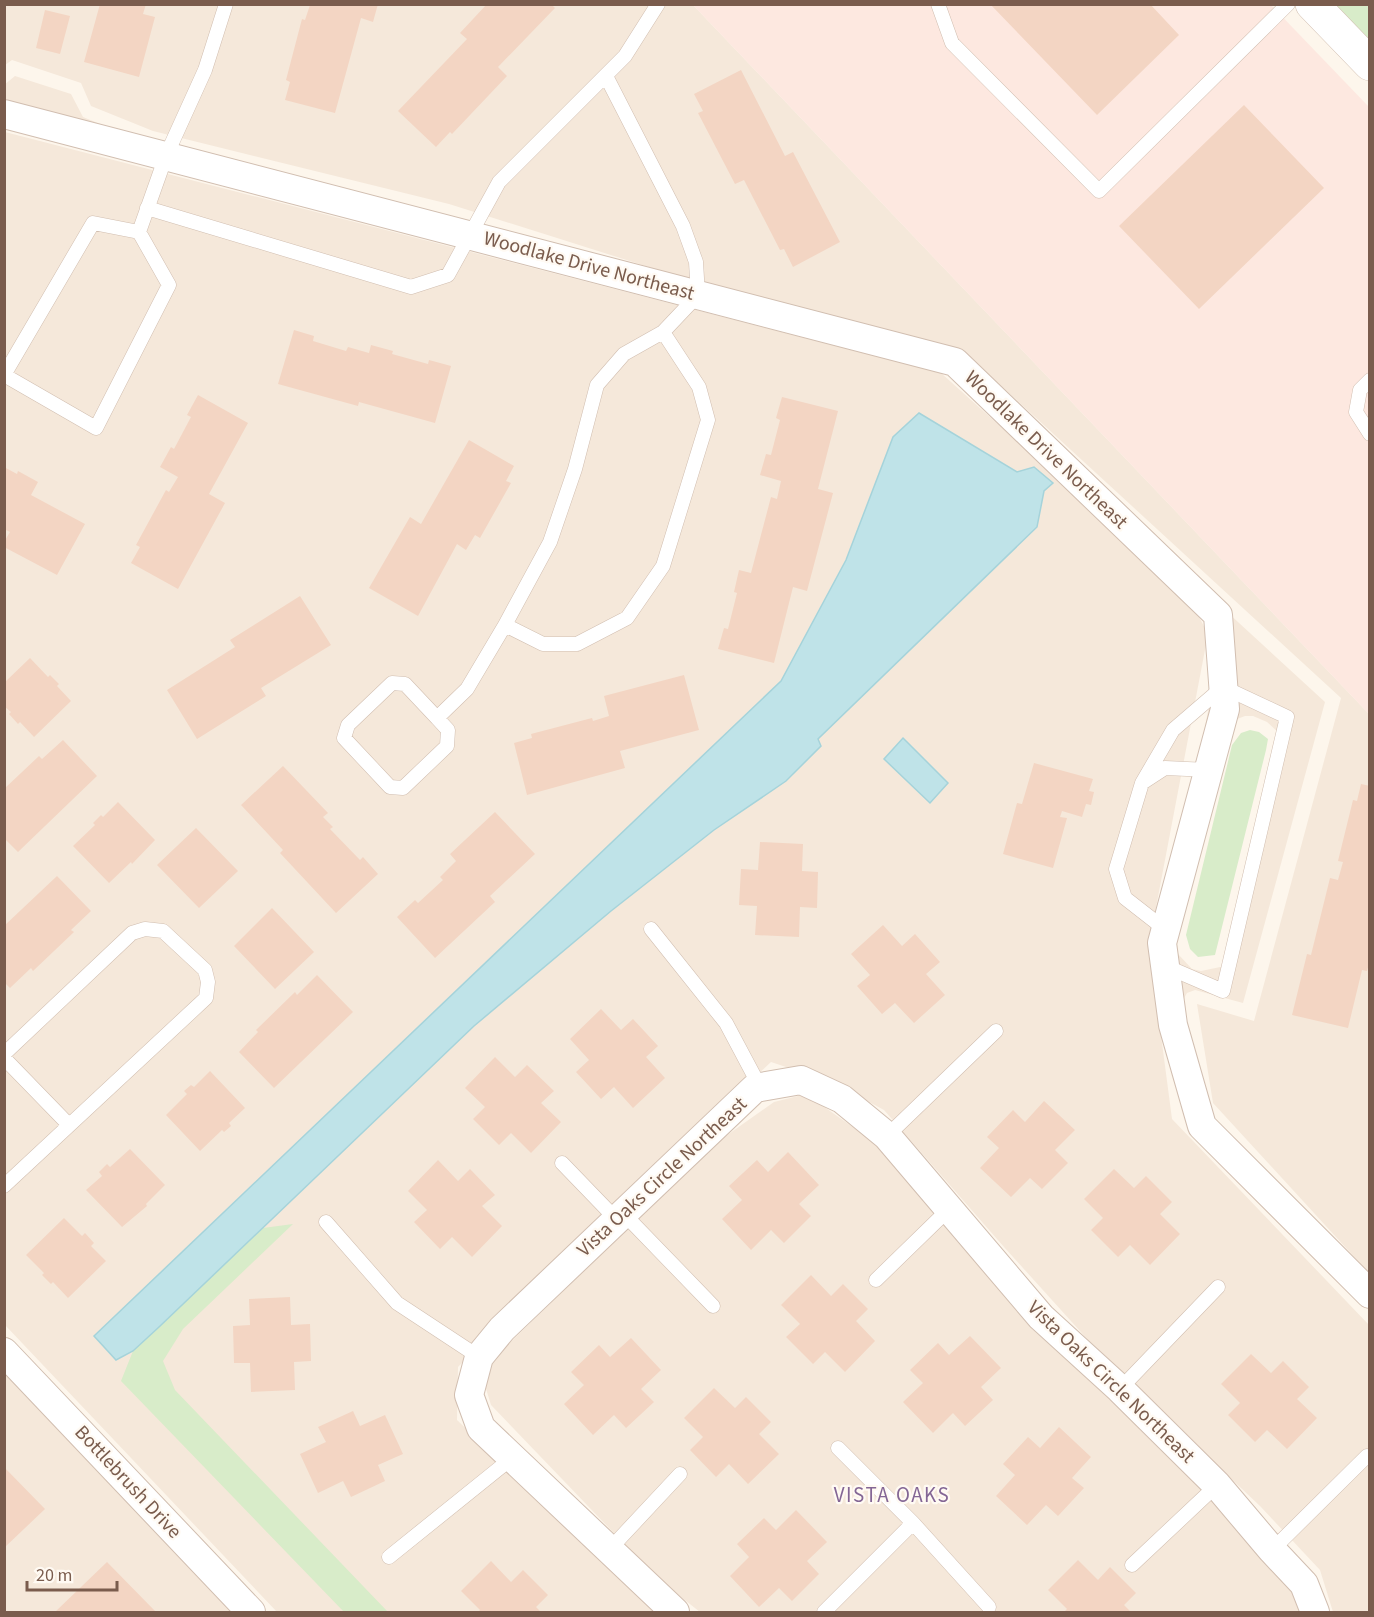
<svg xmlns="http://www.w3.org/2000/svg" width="1374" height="1617" font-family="'Source Sans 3',sans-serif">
  <rect width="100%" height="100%" fill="#fdf6ec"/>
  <!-- residential -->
  <path fill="#f5e8da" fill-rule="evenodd" d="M5 5H693L1369 714V1273L1213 1103 1197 1004 1254 1021 1341 698 961 349 744 297 449 204 153 131 91 106 81 83 12 60 5 65Z
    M15 76 71 94 83 117 152 145 5 117 4 85Z
    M5 132 941 373 1187 594 1208 634 1149 944 1172 1119 1369 1325V1612H1333L1320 1570 1260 1506 1108 1362 1004 1247 884 1110 834 1083 771 1062 530 1289 458 1367 457 1420 657 1612H277L5 1325Z
    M955 362 1325 702 1243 1003 1195 990 1187 993 1183 1000 1185 1114 1163 946 1222 638ZM1245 716H1253L1267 722 1279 733 1225 966 1201 971 1192 969 1178 954 1172 931 1232 721Z
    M806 1094 881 1147 1032 1329 1187 1467 1298 1597 1300 1612H700L658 1579 491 1405 483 1379 494 1358 716 1143 774 1102Z
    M5 1364 240 1612H5Z"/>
  <!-- commercial -->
  <path fill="#fde8e0" d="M693 5H1271L1369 107V714Z"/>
  <!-- green -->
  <path fill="#d8ecc9" d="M1333 5H1369V42Z
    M1250 730 1259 732 1268 739 1266 750 1215 955 1198 957 1190 949 1186 935 1232 745 1241 733Z
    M293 1224 183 1329 163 1361 175 1390 388 1612H344L121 1381 133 1351 263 1228Z"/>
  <!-- water -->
  <path fill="#bfe3e8" stroke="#a5d3da" stroke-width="1.5" d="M919 413 1017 472 1034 467 1053 483 1044 491 1037 527 818 739 821 746 786 781 714 830 611 911 474 1026 159 1327 133 1351 116 1360 94 1336 781 681 846 560 893 437Z
    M903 738 948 783 930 803 884 759Z"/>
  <!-- building -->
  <path fill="#f3d5c3" d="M100 4H146L143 14 155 17 139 77 84 62Z
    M378 4 373 22 361 18 335 113 285 100 290 82 286 80 302 19 305 20 310 5Z
    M487 4H551L555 8 498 67 507 76 452 134 450 132 436 147 398 111 467 39 460 33Z
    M990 4H1150L1179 35 1097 115Z
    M45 10 70 16 60 54 36 48Z
    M741 70 785 156 793 152 840 242 793 267 784 249 780 250 744 180 735 184 698 113 703 111 694 94Z
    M1244 105 1324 188 1199 309 1119 226Z
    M294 330 314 336 313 341 346 351 348 347 369 353 371 345 393 351 392 354 428 364 429 360 451 366 435 423 359 402 358 406 278 384Z
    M198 395 248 423 209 494 225 503 178 589 131 563 140 547 136 545 166 490 169 492 178 477 160 467 171 447 174 449 191 417 187 415Z
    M782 397 838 411 818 489 833 493 807 591 793 587 774 663 718 649 724 628 728 629 737 593 734 592 739 570 751 573 771 497 777 499 781 481 760 475 766 454 771 455 780 420 776 418Z
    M469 440 514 466 506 481 511 483 480 538 475 535 466 550 457 544 418 616 369 588 410 517 421 524Z
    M4 467 17 474 18 471 38 482 31 495 85 524 57 575 4 547V542L10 532 4 529Z
    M300 596 331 645 261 688 266 696 197 739 167 690 235 647 230 640Z
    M30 658 48 677 50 675 59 684 57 686 71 701 34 737 20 722 18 724 9 714 11 712 4 706V683Z
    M684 675 699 730 620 751 625 768 527 795 514 743 532 738 531 734 592 718 593 721 609 716 604 696Z
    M63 740 97 776 18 852 4 838V789L39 756 42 759Z
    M1034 763 1093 779 1089 791 1094 792 1091 805 1086 804 1082 817 1062 811 1060 817 1067 818 1053 868 1003 854 1017 803 1022 804Z
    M283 766 328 813 323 817 333 827 330 829 360 860 363 857 378 874 336 913 280 853 283 850 241 805Z
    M1361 784 1370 786V960L1367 971 1362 970 1348 1028 1292 1015 1307 954 1311 955 1330 878 1338 880 1343 862 1338 861 1353 800 1357 801Z
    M118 802 155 840 132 864 131 862 109 883 73 846 95 825 93 823 101 815 103 817Z
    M495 812 535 854 490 896 495 902 435 958 397 917 415 900 418 903 443 880 440 877 456 861 450 854Z
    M196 828 238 871 199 908 157 865Z
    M760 842 803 844 802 871 818 872 817 908 800 907 799 937 755 935 757 906 739 905 741 869 758 870Z
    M57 876 91 911 71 930 74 932 33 971 31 968 10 988 4 982V926Z
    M272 908 314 952 275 989 234 946Z
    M883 925 902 946 915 934 940 962 926 974 945 995 914 1023 895 1003 882 1014 857 986 870 975 851 954Z
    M317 975 353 1012 274 1088 239 1052 258 1032 256 1030 295 992 297 995Z
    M601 1009 621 1030 633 1019 658 1046 646 1057 665 1078 633 1108 614 1087 601 1099 576 1072 589 1060 570 1039Z
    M495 1057 515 1077 527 1065 554 1091 541 1103 561 1122 531 1153 511 1133 499 1145 473 1119 485 1107 465 1088Z
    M210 1071 245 1108 229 1123 231 1126 224 1132 222 1130 200 1151 166 1115 187 1094 184 1091 191 1085 194 1087Z
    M1044 1101 1075 1130 1055 1150 1068 1163 1042 1189 1030 1178 1011 1197 980 1168 999 1148 987 1137 1013 1110 1025 1122Z
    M130 1149 165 1185 146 1204 147 1206 122 1227 86 1190 102 1176 99 1172 107 1164 110 1167Z
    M788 1152 819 1185 799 1204 811 1216 784 1243 771 1230 751 1250 722 1219 742 1200 729 1186 757 1160 768 1172Z
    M438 1160 458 1181 470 1169 495 1195 482 1206 502 1226 472 1257 452 1237 440 1249 414 1222 427 1210 408 1191Z
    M1114 1169 1134 1188 1146 1176 1172 1202 1160 1214 1180 1234 1150 1265 1130 1245 1118 1257 1091 1230 1103 1218 1084 1199Z
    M64 1218 82 1236 85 1233 94 1243 91 1246 106 1261 68 1298 53 1282 51 1284 42 1275 44 1273 26 1255Z
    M811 1275 831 1296 843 1284 868 1309 856 1321 875 1341 845 1372 825 1352 813 1364 786 1337 800 1324 781 1305Z
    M290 1297 291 1325 310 1324 311 1361 294 1362 295 1390 251 1392 250 1363H234L233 1326 250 1325 249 1299Z
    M970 1336 1001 1368 981 1387 993 1400 965 1426 953 1413 933 1433 903 1402 923 1383 910 1370 938 1343 949 1355Z
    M631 1338 661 1370 641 1389 654 1402 626 1428 614 1415 593 1435 564 1404 584 1385 571 1372 599 1345 610 1357Z
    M1251 1354 1271 1373 1283 1361 1309 1387 1297 1399 1317 1418 1287 1449 1267 1430 1255 1442 1228 1415 1240 1403 1221 1384Z
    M714 1388 735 1408 746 1397 771 1422 759 1434 779 1454 748 1484 729 1464 716 1477 690 1450 703 1437 684 1418Z
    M353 1411 360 1426 385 1415 403 1454 378 1465 385 1481 351 1497 343 1481 318 1493 300 1454 326 1442 318 1427Z
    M1059 1427 1091 1457 1072 1478 1084 1488 1058 1516 1046 1505 1027 1525 996 1496 1015 1475 1003 1464 1028 1437 1040 1448Z
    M4 1467 45 1509 4 1548Z
    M796 1510 827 1542 807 1561 819 1574 792 1601 779 1588 759 1607 730 1576 749 1557 737 1544 764 1518 776 1530Z
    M1078 1560 1098 1580 1110 1567 1136 1593 1124 1605 1131 1612H1064L1067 1609 1048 1590Z
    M491 1561 511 1582 523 1570 548 1595 536 1607 541 1612H478L480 1610 461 1591Z
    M107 1562 156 1612H55Z"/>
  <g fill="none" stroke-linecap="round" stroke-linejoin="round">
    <defs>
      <path id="service" d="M938 4 952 43 1099 191 1288 4
        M606 76 683 226 696 262 698 295 663 332 624 354 597 385 575 469 550 542 505 625 543 644H577L627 618 663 566 708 420 699 387 663 332
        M147 208 411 287 448 275 499 182 625 56 658 4
        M4 375 96 428 169 285 139 232 166 156 205 70 226 4
        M4 375 93 223 139 232
        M1370 380 1360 390 1356 412 1370 434
        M437 718 448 730 447 746 403 788 390 787 344 738 348 725 392 683 405 684 437 718 467 689 505 625
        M1142 783 1173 730 1223 687 1287 717 1223 991 1165 966
        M651 929 726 1023 760 1087
        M1166 930 1125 898 1116 869 1142 783 1165 768 1209 770
        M4 1054 132 933 145 929 163 931 205 970 208 982 206 998 4 1186
        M4 1058 69 1125
        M887 1136 996 1031
        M562 1163 617 1220
        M623 1213 713 1306
        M326 1222 397 1303 479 1357
        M876 1280 949 1209
        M1120 1389 1218 1287
        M913 1523 989 1607
        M609 1550 680 1474
        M1272 1550 1367 1456
        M389 1557 512 1458
        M1132 1565 1217 1485
        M824 1612 913 1523 838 1448"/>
      <path id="minor" d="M4 114 955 362 1218 615 1225 709 1162 943 1173 1025 1202 1126 1370 1294
        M4 1352 251 1612
        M675 1612 481 1428 469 1395 479 1357 502 1329 755 1088 801 1080 842 1099 887 1136 1041 1317 1120 1389 1217 1485 1272 1550 1304 1584 1315 1612"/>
      <path id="tertiary" d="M1312 4 1370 64"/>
    </defs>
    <!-- service casing -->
    <use href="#service" stroke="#d1beb0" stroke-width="15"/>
    <!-- minor casing -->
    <use href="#minor" stroke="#d1beb0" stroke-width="30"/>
    <!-- tertiary casing -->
    <use href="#tertiary" stroke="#d1beb0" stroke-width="34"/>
    <!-- service -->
    <use href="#service" stroke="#fff" stroke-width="14"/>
    <!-- minor -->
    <use href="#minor" stroke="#fff" stroke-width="28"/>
    <!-- tertiary -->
    <use href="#tertiary" stroke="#fff" stroke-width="33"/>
  </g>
  <g text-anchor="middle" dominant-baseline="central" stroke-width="4.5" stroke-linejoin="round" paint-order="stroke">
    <!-- street labels -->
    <g font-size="20" fill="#7a5c4d" stroke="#fffaf3">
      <text transform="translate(589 266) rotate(15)">Woodlake Drive Northeast</text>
      <text transform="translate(1046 450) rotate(44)">Woodlake Drive Northeast</text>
      <text transform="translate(662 1177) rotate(-43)">Vista Oaks Circle Northeast</text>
      <text transform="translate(1111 1382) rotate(44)">Vista Oaks Circle Northeast</text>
      <text transform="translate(128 1482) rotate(47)">Bottlebrush Drive</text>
    </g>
    <!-- neighbourhood labels -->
    <g font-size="21" letter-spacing="1.5" fill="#846695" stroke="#fffaf3">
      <text x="892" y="1495">VISTA OAKS</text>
    </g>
  </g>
  <!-- border -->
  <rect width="1374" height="1617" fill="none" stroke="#7a5c4d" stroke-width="12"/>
  <!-- scale -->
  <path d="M27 1581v9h90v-9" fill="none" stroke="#7a5c4d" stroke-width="3"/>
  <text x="36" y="1581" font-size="18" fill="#7a5c4d" stroke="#fffaf3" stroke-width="4.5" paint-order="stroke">20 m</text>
</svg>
